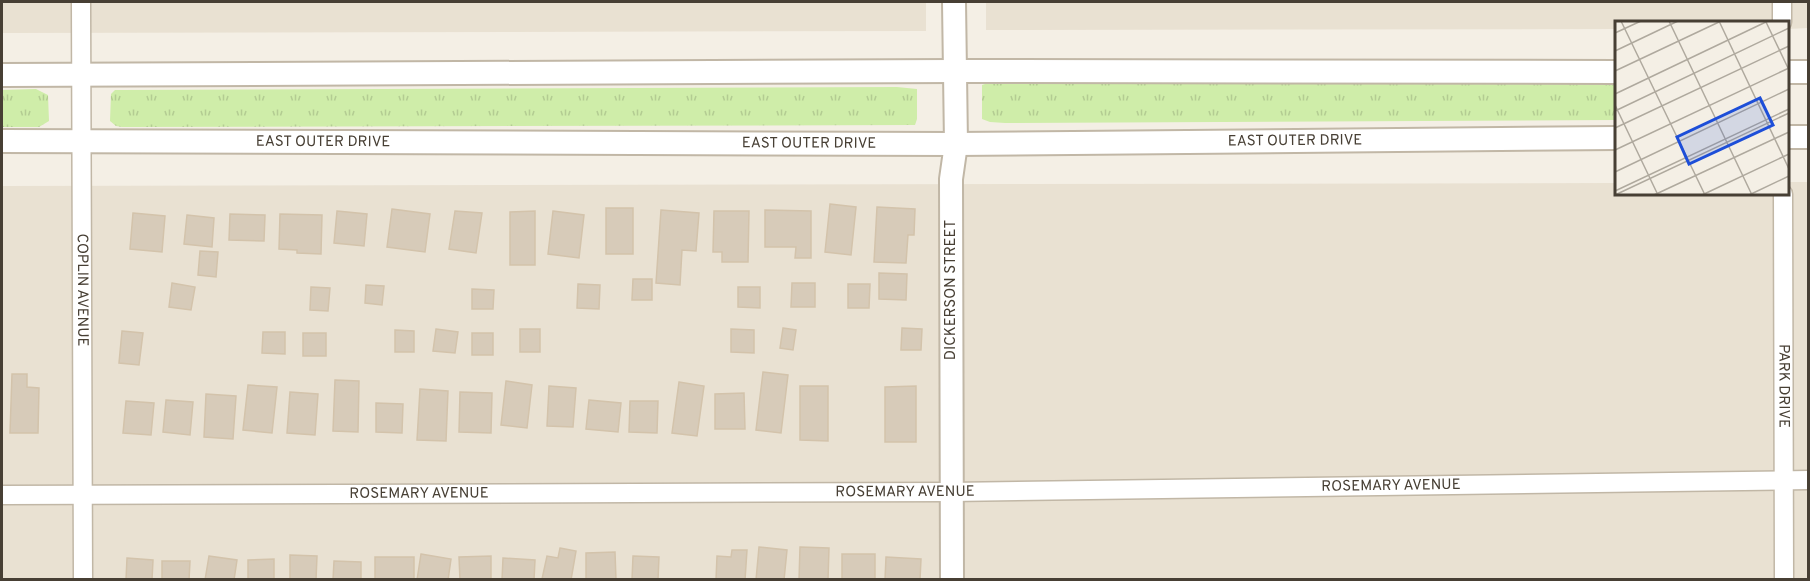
<svg xmlns="http://www.w3.org/2000/svg" width="1810" height="581" font-family="Overpass,sans-serif">
  <defs>
    <pattern id="grass-tufts" width="24" height="20" patternUnits="userSpaceOnUse" patternTransform="scale(1.5)"><rect width="24" height="20" fill="#cfeda9"/><path d="M3 7l-1-3M5 7V3M7 7l1-3M15 17l-1-3M17 17v-4M19 17l1-3" fill="none" stroke="#b3cc92"/></pattern>
  </defs>
  <rect width="100%" height="100%" fill="#f4efe5"/>
  <!-- residential -->
  <path fill="#e9e1d2" d="M2 2H926V31L2 33Z
    M986 2H1808V28L1788 29V22H1616V29L986 30Z
    M1788 182H1808V579H2V186L1616 183V194H1788Z"/>
  <!-- grass -->
  <path fill="url(#grass-tufts)" d="M988 83H1616V120L1005 123 990 122 982 119V85Z
    M897 87 917 89V119L915 125 122 127 116 126 110 121 111 94 115 90H121Z
    M36 89 48 95 49 121 39 127H2V90Z"/>
  <!-- building -->
  <path fill="#d7cbb9" stroke="#d3c3ab" stroke-width="1.5" d="M830 204 856 207 851 255 825 252Z
    M877 207 915 209 914 235H908L906 263 874 262Z
    M606 208H633V254H606Z
    M392 209 430 214 425 252 387 247Z
    M661 210 699 213 696 251 682 250 680 285 656 283Z
    M765 210 811 211V258H795L796 247H765Z
    M337 211 367 214 364 246 334 243Z
    M455 211 482 213 476 253 449 249Z
    M535 211V265H510V212Z
    M553 211 584 215 579 258 548 254Z
    M714 211H749L748 262H722V252H713Z
    M133 213 165 216 162 252 130 249Z
    M230 214 265 215 264 241 229 240Z
    M280 214 322 215 321 254 297 253V250L279 249Z
    M187 215 214 218 212 247 184 244Z
    M200 251 218 252 216 277 198 275Z
    M879 273 907 274 906 300 879 299Z
    M633 279H652V300H632Z
    M172 283 195 287 191 310 169 307Z
    M792 283H815V307H791Z
    M578 284 600 285 599 309 577 308Z
    M848 284H870L869 308H848Z
    M366 285 384 286 382 305 365 303Z
    M311 287 330 288 328 311 310 310Z
    M738 287H760V308L738 307Z
    M472 289 494 290 493 309H472Z
    M783 328 796 330 793 350 780 348Z
    M902 328 922 329 921 350H901Z
    M436 329 458 332 455 353 433 351Z
    M520 329H540V352H520Z
    M731 329 754 330V353L731 352Z
    M395 330 414 331V352H395Z
    M122 331 143 333 139 365 119 363Z
    M263 332H285V354L262 353Z
    M303 333H326V356H303Z
    M472 333H493V355H472Z
    M763 372 788 375 781 433 756 430Z
    M12 374H27V387L39 388 38 433H10Z
    M335 380 359 381 358 432 333 431Z
    M506 381 532 385 527 428 501 425Z
    M679 382 704 386 697 436 672 433Z
    M248 385 277 387 272 433 243 430Z
    M549 386 576 388 573 427 547 426Z
    M800 386H828V441L800 440Z
    M916 386V442H885V387Z
    M420 389 448 391 446 441 417 440Z
    M290 392 318 394 315 435 287 433Z
    M460 392 492 393 491 433 459 432Z
    M744 393 745 429H715V394Z
    M206 394 236 396 233 439 204 437Z
    M166 400 193 402 190 435 163 432Z
    M589 400 621 403 618 432 586 429Z
    M126 401 154 403 151 435 123 433Z
    M630 401H658L657 433 629 432Z
    M376 403 403 404 402 433 376 432Z
    M759 547 787 550 784 580H756Z
    M800 547 829 548 828 580H799Z
    M560 548 576 551 571 580 542 579 547 556 558 558Z
    M732 550H747L745 580H716L717 556 731 557Z
    M615 552 616 580H586V553Z
    M421 554 451 559 448 580H417Z
    M842 554H875V580H842Z
    M290 555 317 556 316 580H290Z
    M209 556 237 560 234 580H205Z
    M491 556V580H460L459 557Z
    M633 556 659 557 658 580H632Z
    M375 557H414V580H375Z
    M886 557 921 559 920 580H885Z
    M127 558 153 560 152 580H126Z
    M503 558 535 560 534 580H502Z
    M274 559V580H248V560Z
    M162 561H190L189 580H162Z
    M334 561 361 562V580H333Z"/>
  <g fill="none" stroke-linecap="round" stroke-linejoin="round">
    <defs>
      <g id="minor">
        <path id="s1" d="M81 2 83 580"/>
        <path d="M1782 22V2"/>
        <path id="s2" d="M1783 194 1784 580"/>
        <path id="s3" d="M2 495 951 492 1808 480"/>
      </g>
      <g id="tertiary">
        <path d="M1788 72H1808"/>
        <path d="M2 75 955 71 1616 72"/>
        <path d="M1788 137H1808"/>
        <path id="s4" d="M2 141 956 144 1616 138"/>
        <path d="M952 580 951 179 956 144 954 2"/>
      </g>
    </defs>
    <!-- minor casing -->
    <use href="#minor" stroke="#c1b7a6" stroke-width="21"/>
    <!-- tertiary casing -->
    <use href="#tertiary" stroke="#c1b7a6" stroke-width="26"/>
    <!-- minor -->
    <use href="#minor" stroke="#fff" stroke-width="18"/>
    <!-- tertiary -->
    <use href="#tertiary" stroke="#fff" stroke-width="22"/>
  </g>
  <g text-anchor="middle" dominant-baseline="central" stroke-width="5" stroke-linejoin="round" paint-order="stroke">
    <!-- street labels -->
    <g font-size="15" fill="#473f34" stroke="#fff">
      <text stroke="none"><textPath href="#s4" startOffset="321">EAST OUTER DRIVE</textPath></text>
      <text stroke="none"><textPath href="#s4" startOffset="1293">EAST OUTER DRIVE</textPath></text>
      <text stroke="none"><textPath href="#s4" startOffset="807">EAST OUTER DRIVE</textPath></text>
      <text stroke="none"><textPath href="#s1" startOffset="288">COPLIN AVENUE</textPath></text>
      <text transform="translate(951 290) rotate(-90)">DICKERSON STREET</text>
      <text stroke="none"><textPath href="#s2" startOffset="192">PARK DRIVE</textPath></text>
      <text stroke="none"><textPath href="#s3" startOffset="1389">ROSEMARY AVENUE</textPath></text>
      <text stroke="none"><textPath href="#s3" startOffset="903">ROSEMARY AVENUE</textPath></text>
      <text stroke="none"><textPath href="#s3" startOffset="417">ROSEMARY AVENUE</textPath></text>
    </g>
  </g>
  <!-- overview -->
  <g transform="translate(1615 21)">
    <rect width="174" height="174" fill="#f4efe5"/>
    <path fill="none" stroke="#afa99e" stroke-width="1.5" d="M6 0 90 174M54 0 137 174M104 0 174 148M151 1 173 47M0 12 26 0M0 30 63 0M0 50 104 1M0 73 153 0M0 84 42 172M0 90 174 7M0 107 174 25M0 129 174 47M0 151 174 68M0 170 174 88M0 174 174 92M39 174 174 111M87 174 174 133M134 174 174 155"/>
    <path fill="#1d4ed8" fill-opacity="0.15" stroke="#1d4ed8" stroke-width="3" d="M145 77 158 104 74 143 62 116Z"/>
    <rect width="174" height="174" fill="none" stroke="#473f34" stroke-width="3"/>
  </g>
  <!-- border -->
  <rect width="1810" height="581" fill="none" stroke="#473f34" stroke-width="6"/>
</svg>
